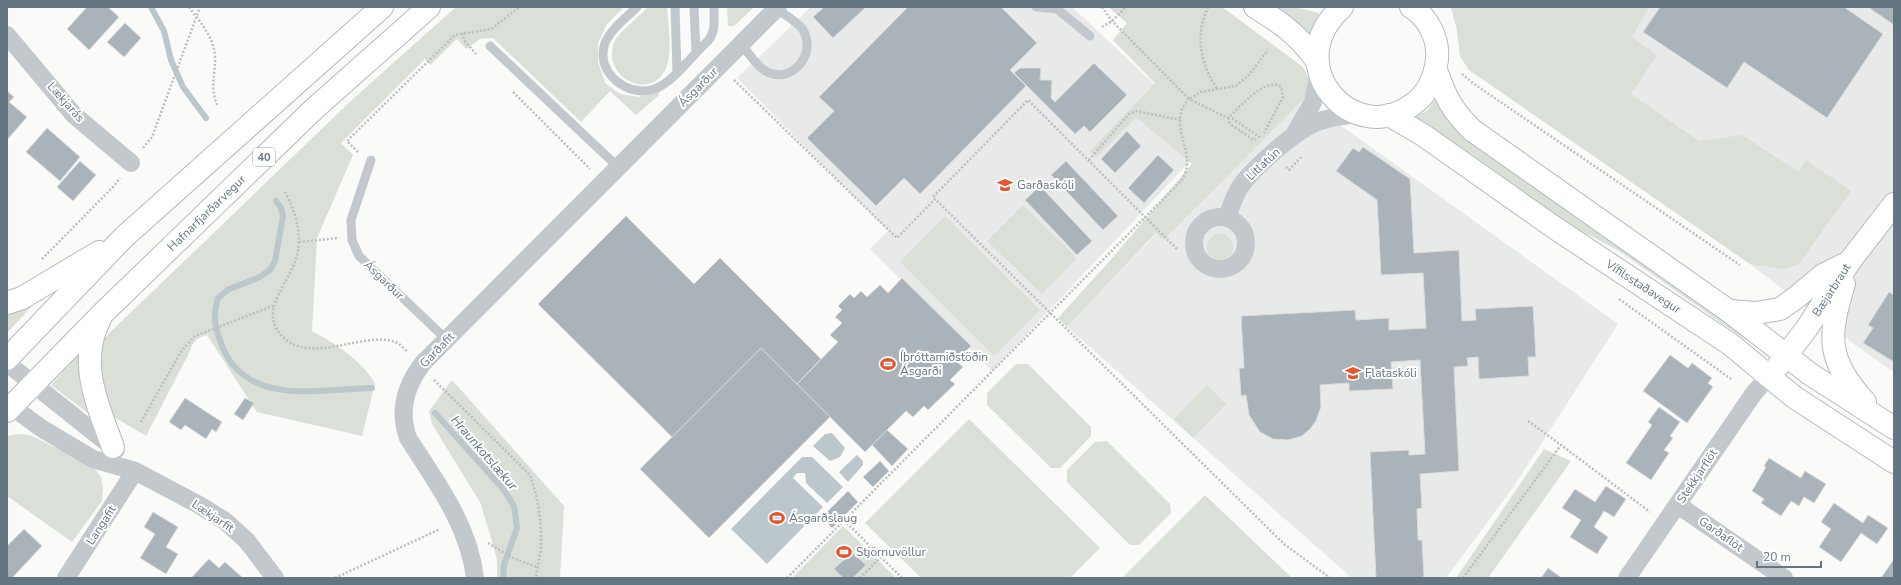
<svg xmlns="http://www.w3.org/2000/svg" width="1901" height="585" font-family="'Nunito Sans',sans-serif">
  <rect width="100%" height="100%" fill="#fafaf8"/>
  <!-- built -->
  <path fill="#e8e9e9" d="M811 7H1072L1212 138 992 371 870 249 888 231 737 78Z
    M1451 7H1894V372L1855 345 1750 264 1469 70 1460 56 1457 30Z
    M1304 99 1618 324 1514 486 1446 578H1352L1067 327 1157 233 1164 240Z"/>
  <!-- green -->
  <path fill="#dadfd7" d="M456 7H624L607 24 598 43V62L605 83 620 94 639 97 660 91 658 96 636 115 610 91 581 122 493 38 480 39 466 49 457 39 430 65 425 59 341 143 353 155 317 238 312 331C336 344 360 359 375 383L362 436 257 412 207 335C197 338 193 341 190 351L146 436 99 408 97 345 354 98Z
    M648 7H667C668 24 673 52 666 68 651 104 597 75 616 39 621 31 641 15 648 7Z
    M727 7H754L734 26H728Z
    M1108 7H1222L1303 67 1312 85 1304 99 1164 240 1156 233 1067 327 1058 318 1114 256 1192 164 1136 117 1096 158 1090 151 1155 83 1113 40 1127 23Z
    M1269 7H1294L1319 13 1310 37Z
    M1451 7H1649L1632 37 1657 55 1631 94 1699 141 1742 135 1799 172 1806 160 1851 191 1798 265 1783 269 1750 264 1469 70 1460 56 1457 30Z
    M1434 101 1438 102 1749 336 1751 340H1746L1619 251 1593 237 1558 222 1418 122 1415 117 1427 111Z
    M1023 205 1077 258 1042 294 987 241Z
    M945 216 1040 310 994 356 900 262Z
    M1207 247a13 13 0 1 1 26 0a13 13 0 1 1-26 0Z
    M29 306H32L7 333V314Z
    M78 355 81 357 89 414 51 385Z
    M1016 364H1028L1091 427V436L1060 468H1051L987 405V393Z
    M452 380 564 506 560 578H497V559L481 504 432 424 429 411Z
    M1207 385 1226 404 1193 438 1174 419Z
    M969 419 1100 548 1070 578H921L865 523Z
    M16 434 30 435 79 459 94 468 101 477 103 488 102 501 72 542 7 496V436Z
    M1107 441 1170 504 1171 513 1139 545H1130L1067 482V470L1095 442Z
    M1544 449 1571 461 1488 578H1456Z
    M1205 495 1292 578H1122Z
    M843 526 896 578H792Z"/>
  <!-- water -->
  <path fill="#bbc7cb" d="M832 433 845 448 840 457 830 461 813 446 825 434Z
    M857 455 863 461V465L848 482 839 472Z
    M802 457H812L843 487 827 503 806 483 805 473H797L793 478 823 507 767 564 731 529Z"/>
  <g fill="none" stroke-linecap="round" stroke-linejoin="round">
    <!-- stream -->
    <path stroke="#bbc7cb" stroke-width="6" d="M151 7 164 31 171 60 183 87 206 118
      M276 201 281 208 283 216 275 261 270 270 258 278 229 289 218 298C212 319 215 328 223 348 248 407 321 389 372 388
      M435 413 504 490 514 506 517 528 504 565 503 578"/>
  </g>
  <!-- building -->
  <path fill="#aab3b9" stroke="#dcdcda" d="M87 7H108L119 17 89 50 67 29Z
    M824 7H866L833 38 813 17Z
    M908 7H1001L1037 43 1010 70 1026 86 920 194 904 178 876 206 807 138 834 111 819 97Z
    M1660 7H1844L1883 34 1827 118 1744 62 1727 88 1643 32Z
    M1868 7H1894V25Z
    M125 23 141 38 124 57 107 42Z
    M1094 63 1127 95 1090 132 1084 126 1075 134 1014 73 1020 68H1041L1040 80H1052L1051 98 1055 102Z
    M7 91 14 97 9 102 27 117 7 140Z
    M47 128 80 157 60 181 26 152Z
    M1127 131 1141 146 1115 173 1101 159Z
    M1363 147 1410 179 1414 253 1459 250 1462 321 1476 320 1475 309 1533 306 1536 357H1528L1529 376 1479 379 1478 357 1467 358 1468 366 1454 367 1459 471 1420 474 1422 508 1417 509 1418 540H1422L1424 577 1416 578H1376L1370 452 1409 450V455L1425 454 1420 360 1391 362 1393 389 1349 391V383L1320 385 1321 407 1316 421 1310 429 1302 436 1288 440 1273 439 1260 432 1249 415 1246 395 1241 396 1239 368H1244L1241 316 1355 310 1356 320 1389 318V330L1426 328 1423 273 1381 275 1377 200 1336 171 1353 148 1359 152Z
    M1158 155 1174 170 1144 203 1128 188Z
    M80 161 96 175 73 201 57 187Z
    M1066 161 1118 216 1103 230 1051 175Z
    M1040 186 1092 241 1077 255 1025 200Z
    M626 216 694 284 720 258 821 359 797 384 761 348 672 437 538 304Z
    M902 278 971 346 956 361 963 367 950 380 955 384 928 410 924 406 913 417 906 411 865 452 797 384 838 342 830 335 842 323 835 317 842 310 838 306 850 294 854 298 861 291 867 297 880 285 888 293Z
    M1889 292 1894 295V362L1863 343 1873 328 1868 325Z
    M761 348 830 417 709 538 640 469Z
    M1670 355 1688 368 1692 363 1712 378 1708 383 1713 387 1687 423 1643 391Z
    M185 398 222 422 216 432 212 429 206 439 185 425 181 430 169 422Z
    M245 398 254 403 243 420 234 414Z
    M1659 407 1680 422 1670 436 1673 438 1664 450 1669 453 1651 480 1626 463 1652 425 1648 422Z
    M887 430 908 449 892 466 872 445Z
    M1769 458 1801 478 1805 471 1826 484 1814 503 1804 497 1799 506 1791 501 1781 516 1761 503 1764 499 1752 491 1766 467 1764 466Z
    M880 461 889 471 873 487 863 477Z
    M1606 486 1626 499 1614 517 1604 511 1594 527 1608 537 1597 554 1570 537 1581 520 1562 508 1575 489 1595 502Z
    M848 491 858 502 832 528 822 517Z
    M1834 503 1863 523 1868 515 1888 528 1877 544 1861 533 1841 562 1819 547 1831 529 1821 522Z
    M153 512 178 527 166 547 178 554 166 574 140 558 155 534 144 527Z
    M24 529 42 546 12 578H7V546Z
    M852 552 866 565 853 578H843L834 569Z
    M209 559 219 568 225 562 243 578H191Z
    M1894 559V578H1881Z
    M1548 568 1562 578H1541Z"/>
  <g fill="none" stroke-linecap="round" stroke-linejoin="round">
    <defs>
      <g id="secondary">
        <path d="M1255 7C1283 24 1298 35 1317 61"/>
        <path d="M1342 7C1278 65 1353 148 1412 105 1428 94 1435 78 1437 59 1439 39 1428 17 1411 7"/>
        <path d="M1436 70C1446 98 1451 109 1472 130L1729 311 1810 374 1894 428"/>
        <path id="s1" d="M1389 115 1423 135 1555 228 1730 344 1794 397 1894 462"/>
        <path d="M1844 284C1828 336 1826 359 1865 402"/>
        <path d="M1729 311 1756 313 1780 309 1798 296 1823 275 1849 262"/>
        <path id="s2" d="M1778 366 1807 328 1850 261 1894 204"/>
      </g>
      <g id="primary">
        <path d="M7 303 22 298 99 252"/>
        <path d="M100 319C77 362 98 406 113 447"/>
        <path d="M7 359 124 237 382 7"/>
        <path id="s3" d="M7 411 103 313 314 109 429 7"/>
      </g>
    </defs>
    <!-- secondary casing -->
    <use href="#secondary" stroke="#b3babf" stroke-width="24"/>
    <!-- primary casing -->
    <use href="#primary" stroke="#b5babe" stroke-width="24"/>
    <!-- path -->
    <path stroke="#bbbfc2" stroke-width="2.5" stroke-dasharray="2 2" stroke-linecap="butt" d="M189 7C200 22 213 36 215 55 216 75 209 87 218 107
      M1102 7 1112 21 1189 99 1201 92 1236 86 1249 75 1268 50
      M1207 7 1208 8C1194 35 1201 64 1217 89
      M1102 27 1112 21 1126 7
      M462 33 464 40 476 54
      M1462 74 1474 84 1740 265
      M734 80 897 238 935 199
      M513 92 590 169
      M1228 118 1230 124 1254 140 1256 139
      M1228 118 1233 119 1261 138
      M143 148 152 137 200 7
      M358 152 347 141 455 35 491 29 520 7
      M1089 160 1129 114 1136 111 1181 120
      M1286 167 1289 170 1302 156
      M285 192C295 210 301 230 298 250 294 281 254 310 284 338 314 366 371 327 399 344 402 346 405 350 408 352
      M299 242 338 238
      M1177 249 1028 100 933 197 1284 544 1330 578
      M42 259 113 187 120 178
      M1619 299 1731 379
      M434 380 530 475C538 497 542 523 541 547 540 558 537 568 536 578
      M1528 421 1561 445
      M141 422 180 353 195 336 273 306
      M844 520 902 578
      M488 543 513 558 537 567
      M335 578 440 529
      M787 578 1181 181C1198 157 1173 134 1182 109 1183 106 1187 102 1189 99L1228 118C1240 107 1266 76 1281 87L1283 97 1264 133
      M860 578 881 557
      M1463 578 1561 445 1650 512"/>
    <!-- lane -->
    <path stroke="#c3c8cc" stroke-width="9" d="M637 7C626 18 611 29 605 43 594 73 630 100 657 88 674 81 693 54 708 41 716 31 714 20 714 7
      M675 7 677 72
      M694 7 696 52
      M1036 7 1057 9 1090 36
      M741 44C748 52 755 64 764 70 789 87 818 55 803 30 797 21 785 15 776 9
      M490 46 618 167
      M371 160 351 220 352 240 359 256 447 340"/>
    <!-- street -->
    <path stroke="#c3c8cc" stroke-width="18" d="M7 35 74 115 131 163
      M1295 133 1313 102 1319 73
      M1194 243a26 26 0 1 1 52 0a26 26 0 1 1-52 0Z
      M1227 217C1231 206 1235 194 1242 184 1255 167 1292 134 1311 125 1326 117 1343 116 1359 114
      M7 363 116 450
      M7 403 41 428 93 459 135 471 201 506 225 521 247 541 275 578
      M1678 505 1784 578
      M66 578 135 471
      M475 578C469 525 436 482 408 438 398 410 406 385 423 363L778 7
      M1627 578 1754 393 1769 376"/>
    <!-- secondary -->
    <use href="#secondary" stroke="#fff" stroke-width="22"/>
    <!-- primary -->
    <use href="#primary" stroke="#fff" stroke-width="22"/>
  </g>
  <!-- icons -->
  <defs>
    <symbol id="school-bare" viewBox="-9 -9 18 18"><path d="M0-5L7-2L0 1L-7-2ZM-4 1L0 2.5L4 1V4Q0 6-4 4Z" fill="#e4572e" stroke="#fff" stroke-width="2.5" paint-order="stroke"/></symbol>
    <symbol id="stadium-bare" viewBox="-9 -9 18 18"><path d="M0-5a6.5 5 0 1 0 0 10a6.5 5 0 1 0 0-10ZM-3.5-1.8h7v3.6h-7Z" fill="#e4572e" stroke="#fff" stroke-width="2.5" paint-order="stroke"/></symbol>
  </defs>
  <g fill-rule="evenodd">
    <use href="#school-bare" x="994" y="174" width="22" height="22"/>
    <use href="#stadium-bare" x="877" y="353" width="22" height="22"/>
    <use href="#school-bare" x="1342" y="362" width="22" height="22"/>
    <use href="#stadium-bare" x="766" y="507" width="22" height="22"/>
    <use href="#stadium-bare" x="833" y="541" width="22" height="22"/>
  </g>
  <g text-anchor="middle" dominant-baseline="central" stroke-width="4" stroke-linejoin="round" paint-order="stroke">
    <!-- shield labels -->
    <rect fill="#fff" stroke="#939fa8" stroke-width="1" x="253" y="148" width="22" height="18" rx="3"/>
    <g font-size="11" font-weight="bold" fill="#657683">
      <text x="264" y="157">40</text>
    </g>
    <!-- street labels -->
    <g font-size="12" fill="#657683" stroke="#fff">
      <text transform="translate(698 87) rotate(-45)">Ásgarður</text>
      <text transform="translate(66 102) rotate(48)">Lækjarás</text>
      <text transform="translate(1263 164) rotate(-43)">Litlatún</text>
      <text stroke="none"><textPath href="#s3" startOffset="281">Hafnarfjarðarvegur</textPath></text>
      <text transform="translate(384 280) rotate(44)">Ásgarður</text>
      <text stroke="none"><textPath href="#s1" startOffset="307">Vífilsstaðavegur</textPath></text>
      <text stroke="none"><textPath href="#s2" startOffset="93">Bæjarbraut</textPath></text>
      <text transform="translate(437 350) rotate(-46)">Garðafit</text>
      <text transform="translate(1697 476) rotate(-56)">Stekkjarflöt</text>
      <text transform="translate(213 516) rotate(34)">Lækjarfit</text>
      <text transform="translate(101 525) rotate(-57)">Langafit</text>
      <text transform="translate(1721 534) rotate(35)">Garðaflöt</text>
    </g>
    <!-- poi labels -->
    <g font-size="12" fill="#657683" stroke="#fff" text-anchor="start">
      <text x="1017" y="185">Garðaskóli</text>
      <text x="900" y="357">Íþróttamiðstöðin<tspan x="900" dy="14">Ásgarði</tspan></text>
      <text x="1365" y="373">Flataskóli</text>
      <text x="789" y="518">Ásgarðslaug</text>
      <text x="856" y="552">Stjörnuvöllur</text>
    </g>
    <!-- water labels -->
    <g font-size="13" font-style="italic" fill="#60757c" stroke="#fff">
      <text transform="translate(484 453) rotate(49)">Hraunkotslækur</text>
    </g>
  </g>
  <!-- border -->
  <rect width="1901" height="585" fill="none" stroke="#657683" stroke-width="16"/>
  <!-- scale -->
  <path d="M1757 561v6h64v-6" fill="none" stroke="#657683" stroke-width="2"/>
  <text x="1763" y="561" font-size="12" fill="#657683" stroke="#ffffff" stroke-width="3" paint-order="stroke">20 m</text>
</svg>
